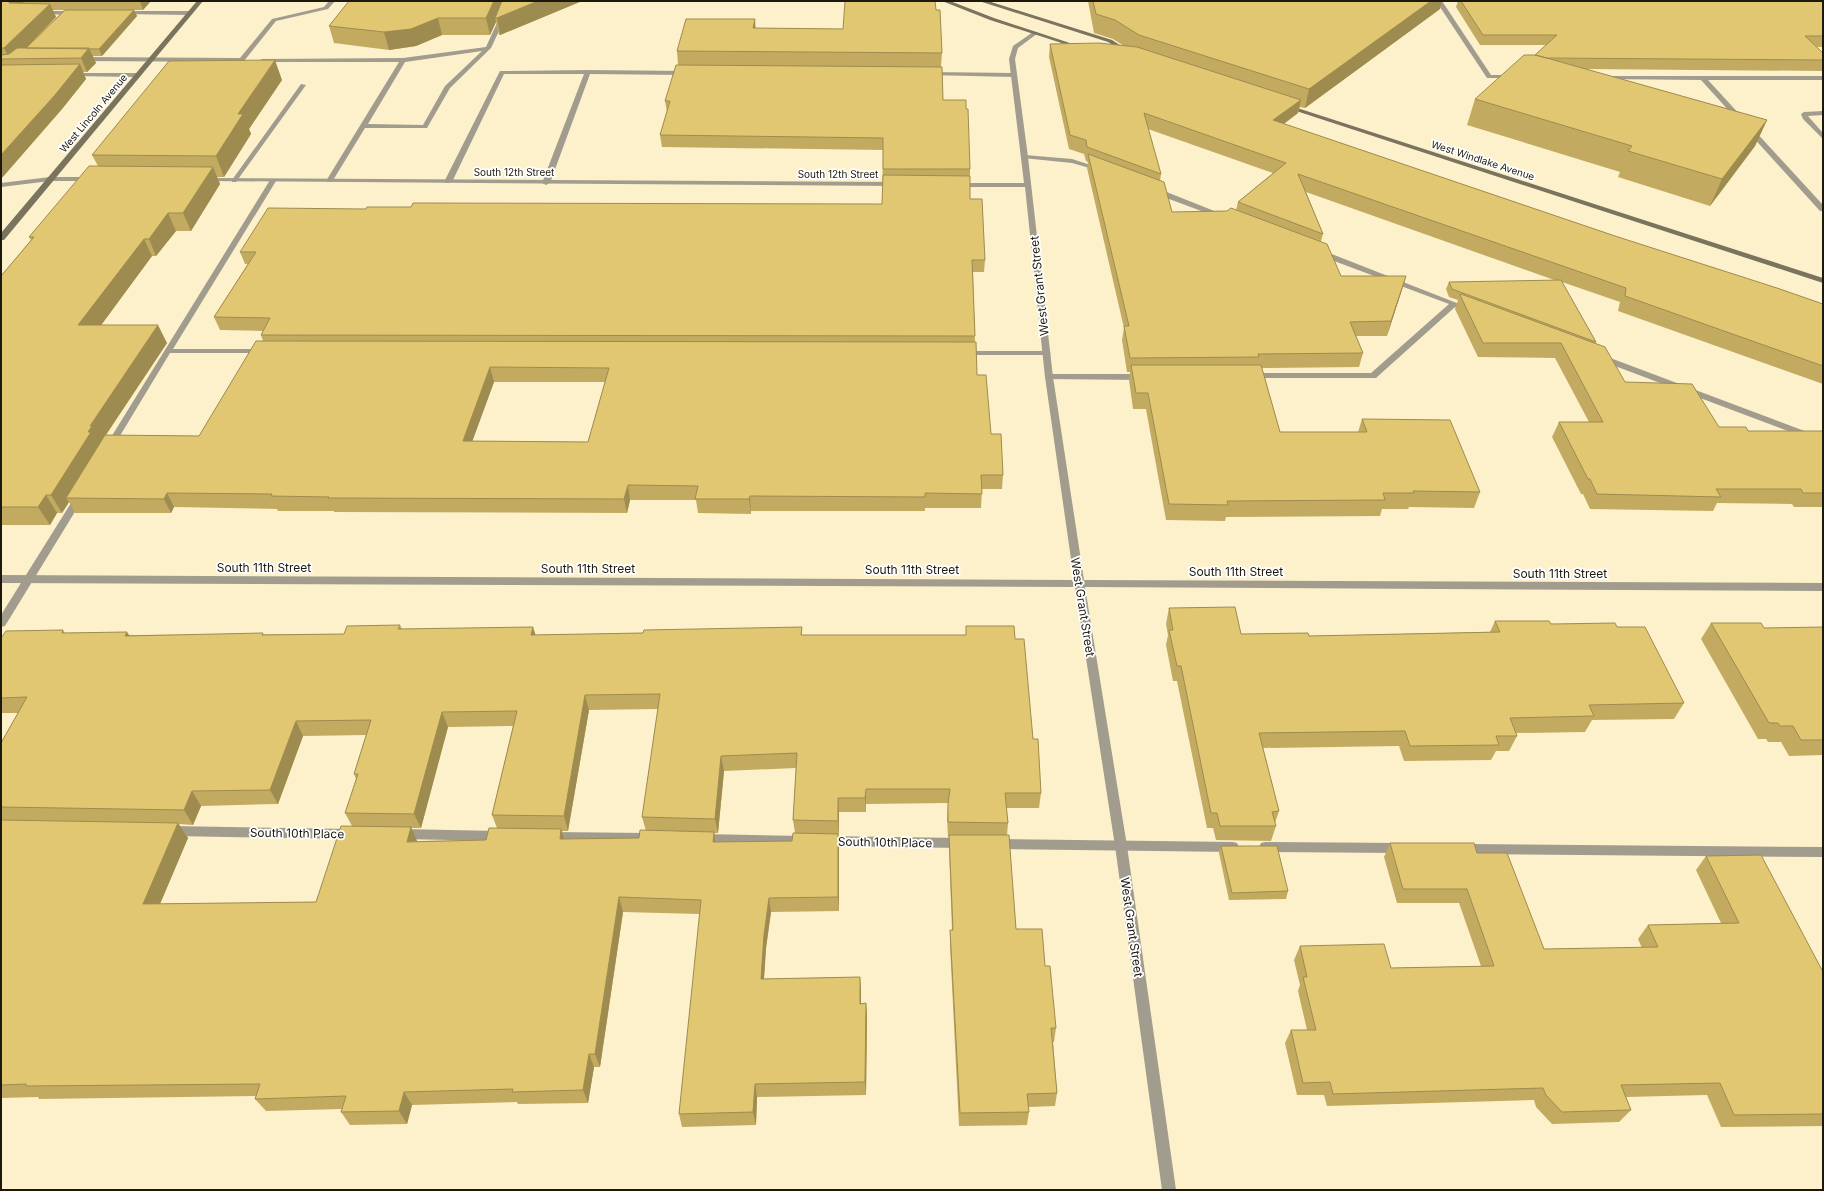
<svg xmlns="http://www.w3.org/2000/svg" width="1824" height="1191" font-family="Inter,sans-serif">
  <rect width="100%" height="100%" fill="#fcf1cb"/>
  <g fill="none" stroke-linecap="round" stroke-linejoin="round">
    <!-- lane -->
    <path fill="#a19c8d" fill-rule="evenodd" d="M329 1H335L328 9 276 21 244 61 242 62 82 61 79 59 82 57 240 58 272 19 324 7Z
      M507 1H513L491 48 450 88 427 128H365L332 182H328L326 181 399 62H264L261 60 262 59 403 58 486 47ZM482 51 445 86 423 125 368 124 405 62Z
      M1436 1H1442L1491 75H1512L1515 77 1514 78H1487Z
      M42 11H74L77 13 74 15 40 14 39 13Z
      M122 11H190L193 13 190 15 120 14 119 13Z
      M588 70 686 71 689 73 686 75 590 74 550 183 546 185 542 183 584 74H504L452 182 446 183 444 182 500 71Z
      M930 72 1014 73 1017 75 1014 77 928 75V73Z
      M72 73H138L141 75 138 77 70 76V74Z
      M1604 76H1823V80H1708L1823 205V211H1820L1701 80 1602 79 1601 78Z
      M301 84 306 85 236 182H232V180Z
      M1823 111V115L1808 116 1823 133V139L1803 119 1801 114 1804 112Z
      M1025 155 1072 159 1103 169 1100 171 1072 163 1023 158 1022 157Z
      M270 180 276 181 173 349H263L267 351 263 353H170L112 449H106L105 447Z
      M1153 189H1159L1227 216 1220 218 1153 193Z
      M1318 251H1324L1472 309 1468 311 1455 307 1376 378H1248L1247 376 1251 373H1371L1449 304 1318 255Z
      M960 351H1047L1051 353 1047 355H963L959 353Z
      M1599 356H1605L1823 438V444L1599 360Z
      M1049 374H1143L1147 377 1143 380 1046 379 1045 377Z
      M79 494 84 497 5 626 1 627V615L76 495Z
      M171 826 351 829 355 831 357 834 355 837 351 839 171 836 167 834 165 831 167 828Z
      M401 829 499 831 503 833 505 836 503 839 499 841 401 839 397 837 395 834 397 831Z
      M551 832 647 833 651 835 653 838 651 841 647 843 551 842 547 840 545 837 547 834Z
      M703 834 805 836 809 837 811 841 809 845 805 846 703 844 699 843 697 839 699 835Z
      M825 836 961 838 965 839 967 843 965 847 961 848 825 846 821 845 819 841 821 837Z
      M997 839 1233 842 1237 843 1239 847 1237 851 1233 852 997 849 993 848 991 844 993 840Z
      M1265 842 1401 843 1405 844 1407 848 1405 852 1401 853 1265 852 1261 851 1259 847 1261 843Z
      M1463 844 1823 847V857L1463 854 1459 853 1457 849 1459 845Z"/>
    <!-- street -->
    <path fill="#a19c8d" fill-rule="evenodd" d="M1033 32 1038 33 1018 48 1015 59 1028 157 1053 377 1084 580 1823 583V591L1085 587 1127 846 1176 1190H1162L1115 846 1075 587 1 583V575L1074 580 1045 377 1025 187H956L952 185 956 183H1024L1009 59 1013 46Z
      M50 177H90L94 179 90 181H50L1 187V183Z
      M206 178 896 182 900 184 896 186 204 181V179Z"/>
    <!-- secondary -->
    <path fill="#7a735d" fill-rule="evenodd" d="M197 1H203L4 240H1V233Z
      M942 1H950L994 18 1082 47 1077 48 990 20Z
      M979 1H988L1112 40 1129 51 1124 52 1108 42Z
      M1284 105H1288L1823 278V283L1284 107Z"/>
  </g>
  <!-- wall -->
  <path fill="#c2ab61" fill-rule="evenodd" d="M1 1H151L143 10H134L137 16 102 56H93L96 63 87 72H83L86 79 62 109 1 179ZM53 10H64L26 48 56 17Z
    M349 1H582L500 35H499L496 22 490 35H442L416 46 389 50 334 43 329 26Z
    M1088 1H1442L1440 9 1305 108 1300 107 1298 113 1284 124 1615 236 1823 304V384L1618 311 1620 302 1562 282 1596 342 1595 344 1625 382 1719 427 1748 431H1823V507H1794L1792 504 1717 503 1713 511 1590 509 1583 494H1581L1552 437 1559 422H1589L1555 358 1478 357 1455 309 1458 300 1449 297 1446 289 1449 282 1557 281 1306 192 1323 234 1321 241 1341 276H1406L1387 336H1356L1363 353 1359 367 1262 368 1280 432H1358L1362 419 1480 492 1474 508 1409 507 1408 509H1382L1380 516 1226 517 1225 521 1166 520 1146 409H1133L1129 380 1130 372H1127L1122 340 1124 328 1087 168 1088 162 1086 161 1084 154 1069 149 1049 57 1050 44 1124 46 1113 39 1094 33ZM1148 129 1273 173 1238 202 1236 210 1227 211 1172 212 1160 181 1161 174Z
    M1458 1H1823V47H1816L1823 53V71L1584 69 1767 120 1755 146 1710 206 1618 177 1620 172 1467 125 1475 99 1535 55 1546 45H1480L1456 7Z
    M936 10 942 53 941 67 943 100 970 169V199L985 260 984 272H973L975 342 977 375 991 434 1003 475 1002 489H982L981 508H925V511H751V514L698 513 696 500H630L627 513 334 512V511H278L277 509 174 507 171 513H75L69 502 62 513H57L50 525H1V276L31 240 29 237 98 166 92 155 282 80 249 129 251 134 224 177H217L220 184 191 231H176L156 256H152L101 325 167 343 106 435 199 436 263 341 261 335 263 331 220 330 214 317 248 264H245L240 252 366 209 411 207 882 204 883 150 662 147 660 135 667 112 665 101 678 65 677 51 755 19V28L843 29ZM494 382H605L588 442 472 441Z
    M1169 608 1241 634 1309 636 1490 632 1495 621 1617 627 1684 703 1674 719 1592 720 1585 732 1516 733 1517 736 1509 751H1496L1491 760 1404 761 1399 746 1263 748 1279 811 1275 823 1276 826 1271 841 1216 840 1213 828H1207L1177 681H1173L1166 645 1168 635 1166 624Z
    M1711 623 1764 628 1823 627V755L1789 756 1781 742H1768L1766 739H1758L1701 639Z
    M400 625 402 629 536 635 643 633 802 627V635H966V626L1015 639 1033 739 1041 793 1039 808H1006L1008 823 1007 835 1016 929 1045 966 1056 1028 1054 1042H1053L1057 1093 1055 1106 1028 1107 1029 1112 1027 1125 959 1126 950 945V930H952L949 850V837H948L947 818 948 803 866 804V812H839V835H838L839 848V911L771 912 766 948 764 979 860 977 861 1004 866 1003 867 1016 866 1095 757 1097 756 1125 682 1127 679 1114 700 914 623 912 600 1067H594L588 1103 518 1104 517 1102 412 1105 407 1124 350 1125 341 1112 342 1109 266 1111 255 1099 256 1096 39 1099 38 1097 1 1098V743L18 713H1V638L63 630 65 633 130 635 344 634ZM658 709 642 817 646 831 639 838 565 839 562 831H568L589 710ZM513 726 492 815 497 828 486 840 417 841 411 828H421L448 727ZM366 735 354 774 356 779 345 813 352 826 316 902 160 904 188 838 179 824 193 825 201 806 278 804 303 736ZM796 768 793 820 795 833 792 841 716 842 714 833H718L724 771Z
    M1390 843 1477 853 1544 949 1642 948 1638 939 1648 925 1721 923 1696 870 1706 856 1822 970H1823V1126L1721 1127 1707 1095 1626 1097 1631 1110 1619 1122 1552 1124 1536 1107 1534 1100 1327 1106 1324 1095H1297L1285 1043 1291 1030H1307L1298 991 1300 985 1294 960 1300 946 1391 968 1481 966 1459 903H1397L1384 857Z
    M1221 846 1288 891 1286 899 1229 900 1219 853Z"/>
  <!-- shaded-wall -->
  <path fill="#9e8b4f" d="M9 1H22L24 4 9 3Z
    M140 1H151L143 10Z
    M494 1H582L500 35 497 18H495L496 22 490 35 486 18Z
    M1431 1H1442L1440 9 1305 108 1309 89Z
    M50 4 56 17 16 58H9L4 48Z
    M134 10 137 16 102 56 99 49Z
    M438 18 442 35 416 46 389 50 384 32Z
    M755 19 756 37 753 28Z
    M89 48 96 63 87 72 81 58Z
    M275 60 282 80 249 129 251 134 224 177 216 156 238 114Z
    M80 64 86 79 62 109 1 179V155Z
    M1301 100 1298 113 1270 134 1273 120Z
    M1767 120 1755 146 1710 206 1722 179Z
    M213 167 220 184 191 231 183 213Z
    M168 213 176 231 156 256 149 239Z
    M144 239 152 256 88 343 78 325Z
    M1406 276 1402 290 1387 336 1391 321Z
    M158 325 167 343 101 442 66 498 69 502 62 513 51 495 88 432 90 426Z
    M490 367 494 382 467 456 463 441Z
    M628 485 630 500 627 513 624 499Z
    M167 493 174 507 171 513 164 499Z
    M46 495 57 513 50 525 38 507Z
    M750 496 751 511V514L749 499Z
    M533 627 538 642 531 635Z
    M127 632 137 647 125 636Z
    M585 695 589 710 568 831 564 816Z
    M442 712 448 727 421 828 414 814Z
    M296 721 303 736 278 804 270 790Z
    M721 756 724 771 718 833 715 819Z
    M866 789V812L865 798Z
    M192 791 201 806 193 825 184 810Z
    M838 798 839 812V835L838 821Z
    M178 823 188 838 154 918 143 904Z
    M411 827 417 841 407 842Z
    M561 829 566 844 560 839Z
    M714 832 716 846 713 842Z
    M838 834 839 848V911L838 897Z
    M619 897 623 912 600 1067 595 1054Z
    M769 898 771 912 766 948 763 993 761 979 764 935Z
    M860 977 861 991V1017L860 1004Z
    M866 1003 867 1016 866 1095 865 1082Z
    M589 1054 594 1067 588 1103 583 1090Z
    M755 1084 757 1097 756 1125 753 1112Z
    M404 1092 412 1105 407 1124 399 1111Z"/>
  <!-- building -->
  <path fill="#e1c771" stroke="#9e8b4f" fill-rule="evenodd" d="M1 1H9V3L50 4 4 48H1Z
    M349 1H494L486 18H438L411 29 384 32 329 26Z
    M502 1H538L497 18H495Z
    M845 1H935L936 10H940L942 53 677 51 686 19H755L753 28 843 29Z
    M1093 1H1431L1309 89 1139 35 1115 20 1096 14Z
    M1461 1H1823V36H1805L1823 53V60L1546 58 1535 55 1557 35H1483Z
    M65 10H134L99 49 26 48Z
    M1099 43 1137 47 1301 100 1273 120 1615 236 1777 288 1823 304V366L1625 296 1626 288 1298 174 1323 234 1238 202 1286 163 1144 113 1161 174 1087 147 1086 140 1070 135 1050 44Z
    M17 48H89L81 58 1 59V55L9 54Z
    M1524 55H1536L1767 120 1722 179 1628 151 1632 146 1475 99Z
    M275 60 238 114H243L216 156 92 155 169 61Z
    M80 64 55 95 1 155V65Z
    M676 65 942 67 943 100H966V109H968L970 169H883V138L660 135 670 101H665Z
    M1088 154 1164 182 1172 212 1227 211 1231 208 1327 244 1341 276H1406L1391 321 1350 322 1363 353 1258 354 1259 357 1130 358 1124 326H1129Z
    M89 166 213 167 183 213H168L149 239H144L78 325H158L90 426H92L88 432H91L51 495H46L38 507H1V276L34 237H29Z
    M883 175 970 176V199H982L985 260H972L975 336 261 335 270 318 214 317 256 252H240L268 208 366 209 367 207H411L413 203 882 204Z
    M1561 280 1596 342 1452 289 1449 282Z
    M1461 294 1605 347 1625 382 1692 384 1719 427H1746L1748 431H1823V493H1803L1801 489H1716L1721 497 1597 494 1590 479H1588L1559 422H1603L1561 343H1483L1460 295Z
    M256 341 976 342 977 375H986L991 434H1001L1003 475H981L982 494 925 493V497L750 496 749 499H695L698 486 628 485 624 499 328 498 329 497 271 496 272 494 167 493 164 499 66 498 105 435 199 436ZM490 367 609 368 588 442 463 441Z
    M1131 365H1261L1280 432H1367L1362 419 1450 420 1480 492 1413 491 1414 493H1383L1385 500 1227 501 1228 505 1169 504 1148 393H1136Z
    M1235 607 1241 634 1308 633 1309 636 1500 632 1495 621H1549L1551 624 1615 623 1617 627H1645L1684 703 1589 705 1594 716 1510 718 1517 736H1496L1499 745 1410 746 1405 731 1259 733 1279 811 1272 812 1276 826H1220L1217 813H1211L1181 666H1177L1169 630H1173L1169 608Z
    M1711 623H1761L1764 628 1823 627V740H1801L1793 726H1780L1778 723H1769Z
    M400 625 398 629 533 627 531 635 643 633 644 630 802 627 801 635H966V626H1014L1015 639H1024L1033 739H1038L1041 793H1005L1008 823 948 822V804L950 789H866L865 798H838V821L793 820 797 753 721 756 715 819 642 817 660 694 585 695 564 816 492 815 517 711 442 712 414 814 345 813 358 774H354L371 720 296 721 270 790 192 791 184 810 1 807V743L27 697 1 698V638L6 631 63 630 62 633 127 632 125 636 263 633 262 635 344 634 347 626Z
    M1 820 178 823 143 904 316 902 341 826 411 827 407 842 486 840 489 828 561 829 560 839 639 838 640 830 714 832 713 842 792 841 793 833 838 834V897L769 898 764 935 761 979 860 977V1004L866 1003 865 1082 755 1084 753 1112 679 1114 701 900 619 897 595 1054H589L583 1090 512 1092 513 1089 404 1092 399 1111 341 1112 346 1096 255 1099 260 1084 26 1086V1084L1 1085Z
    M949 835H1009L1016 929H1042L1045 966H1050L1056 1028H1051L1057 1093 1027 1094 1029 1112 960 1113 950 930H953Z
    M1390 843H1474L1477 853H1507L1544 949 1658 947 1648 925 1739 923 1706 856 1761 855 1822 970H1823V1114L1734 1115 1720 1083 1621 1085 1631 1110 1562 1112 1546 1095 1543 1088 1333 1094 1330 1082 1303 1083 1291 1030H1316L1303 977H1307L1300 946 1384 944 1391 968 1494 966 1467 889H1403Z
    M1221 846H1277L1288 891 1232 893Z"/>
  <g text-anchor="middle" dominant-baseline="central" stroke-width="3.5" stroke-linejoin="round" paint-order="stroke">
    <!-- far-street labels -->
    <g font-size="10" fill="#1c180b" stroke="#fff">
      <text transform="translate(93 113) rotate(-50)">West Lincoln Avenue</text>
      <text transform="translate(1483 160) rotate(18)">West Windlake Avenue</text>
      <text x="514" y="172">South 12th Street</text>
      <text x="838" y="174">South 12th Street</text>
    </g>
    <!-- street labels -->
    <g font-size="12" fill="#1c180b" stroke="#fff">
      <text transform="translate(1039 286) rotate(-96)">West Grant Street</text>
      <text x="264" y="567">South 11th Street</text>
      <text x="588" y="568">South 11th Street</text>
      <text x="912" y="569">South 11th Street</text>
      <text x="1236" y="571">South 11th Street</text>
      <text x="1560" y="573">South 11th Street</text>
      <text transform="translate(1083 607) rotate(81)">West Grant Street</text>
      <text transform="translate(297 833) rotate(1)">South 10th Place</text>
      <text transform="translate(885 842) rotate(1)">South 10th Place</text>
      <text transform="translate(1132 927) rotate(82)">West Grant Street</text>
    </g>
  </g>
  <!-- border -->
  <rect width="1824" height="1191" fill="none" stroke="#1c180b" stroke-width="4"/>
</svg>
